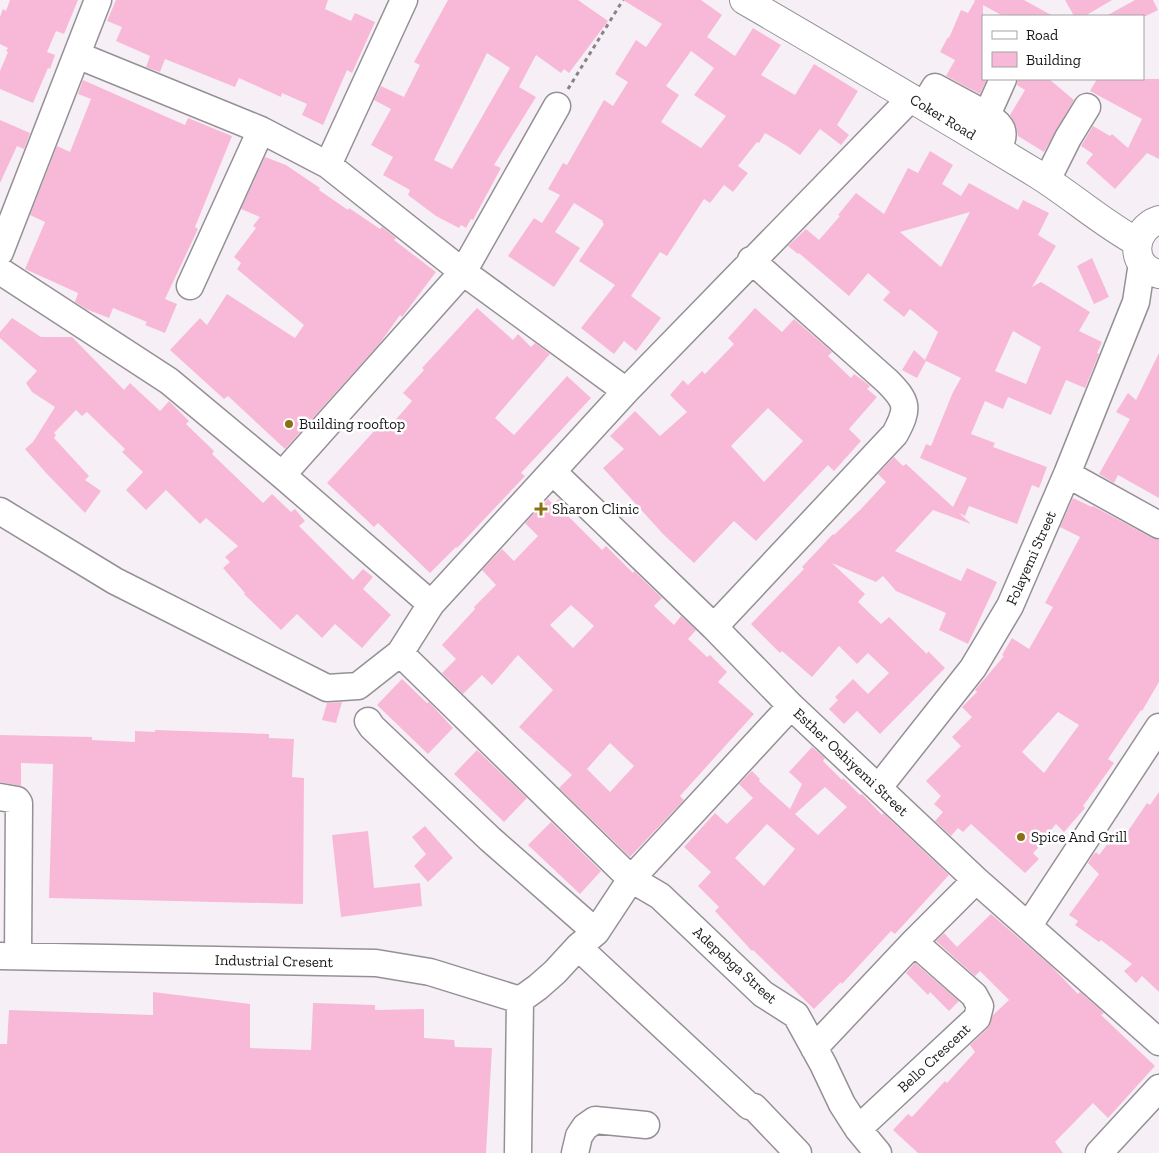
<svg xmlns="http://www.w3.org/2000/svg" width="1159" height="1153" font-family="'Zilla Slab',serif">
  <rect width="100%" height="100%" fill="#f6f0f6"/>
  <!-- building -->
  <path fill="#f8b9d8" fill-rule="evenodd" d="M10 0H78L64 34 56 31 47 52 55 55 50 69 48 68 33 103 0 89V71L8 52 6 51 8 48 0 44V17L3 9 6 11Z
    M116 0H328L325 9 351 21 355 13 375 22 352 73 347 70 323 125 302 115 307 104 282 93 281 97 239 78 235 87 165 59 160 72 146 67 150 56 116 41 122 27 107 21Z
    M448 0H578L608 21 569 73 564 69 561 73 536 55 519 87 536 97 494 165 501 168 473 220 471 219 466 228 461 225 459 228 436 216 408 195 410 190 383 175 393 157 371 145 391 109 374 100 381 86 404 97 420 65 414 62ZM487 53 510 68 452 169 434 160Z
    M623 0H701L722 15 707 37 735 56 753 28 781 45 761 75 795 95 814 64 858 91 837 125 849 135 841 145 820 129 800 155 787 146 765 133 759 143 757 142 738 166 748 173 733 192 724 185 710 203 704 199 667 256 660 252 631 296 661 318 636 351 624 341 614 354 581 328 615 285 579 261 604 224 602 222 603 221 574 203 555 232 580 248 554 287 508 256 534 218 542 223 560 195 548 189 563 163 567 165 604 100 613 106 628 82 615 74 636 40 646 47 662 24ZM691 51 714 68 694 95 726 116 701 148 661 122 679 95 666 86Z
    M974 0H1024L1053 16H1003L983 5V79H987L980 94 946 76 955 60 940 52 948 37 949 38 961 10 968 13 975 1Z
    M1065 0H1112L1085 16H1074Z
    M1135 0H1153L1158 10 1146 16H1106Z
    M1018 79H1049L1074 100 1044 152 1018 136 1016 126 1010 115 1025 90 1017 85Z
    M1097 79H1159V159L1147 153 1115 189 1086 163 1093 154 1081 146 1093 126 1110 136 1112 134 1128 148 1142 119 1090 91Z
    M83 80 185 125 188 118 232 136 195 227 198 229 165 299 177 304 165 333 145 325 147 322 113 308 109 318 86 309 75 302 78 293 25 269 45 222 30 215 57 146 70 152 91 99 78 94Z
    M0 120 30 133 24 149 17 146 0 183Z
    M930 151 953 165 942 184 961 196 969 183 1018 210 1023 200 1049 213 1038 235 1056 246 1032 287 1041 282 1090 312 1079 331 1102 342 1097 353 1099 354 1085 388 1066 380 1051 415 1008 397 1003 409 985 401 971 434 995 443 993 447 1047 467 1039 488 1032 485 1017 524 969 506 965 516 959 513 971 524 933 510 895 551 961 581 967 568 997 582 968 644 939 630 946 613 896 591 883 576 876 582 832 563 865 594 858 602 881 624 889 617 927 654 928 651 945 668 880 734 857 711 844 724 829 709 838 700 835 697 853 679 868 694 889 673 868 653 857 664 839 646 812 677 782 651 780 653 751 624 804 569 802 567 833 534 834 535 861 509 886 482 878 474 894 457 903 466 906 464 953 507 967 478 920 458 926 444 931 446 953 392 961 378 926 361 917 378 902 370 914 350 925 360 938 332 910 309 904 317 883 300 890 292 868 273 849 296 799 253 798 254 788 246 806 229 819 240 840 216 838 215 856 193 884 214 908 168 918 173ZM970 212 941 267 900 232ZM1013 331 1041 347 1026 384 995 371Z
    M265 157 286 165 320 188 319 190 348 210 349 208 380 229 382 227 396 238 394 240 436 272 402 317 400 315 380 343 285 449 228 396 224 399 170 350 200 318 207 325 227 294 295 338 304 325 237 269 241 263 234 257 256 228 253 226 260 217 241 209Z
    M1092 258 1109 297 1094 304 1077 266Z
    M477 308 513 340 518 334 531 347 535 343 550 354 495 418 514 435 567 376 591 398 521 473 525 476 457 548 456 547 430 573 378 523 374 527 327 483 385 419 391 425 412 401 403 393 424 370 422 368Z
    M755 308 782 332 794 319 832 352 828 356 851 378 854 374 865 382 870 386 867 389 877 397 849 429 861 441 834 471 828 465 756 541 734 521 694 563 664 535 603 468 624 449 610 436 635 411 660 436 687 412 670 395 683 380 688 385 702 371 705 374 734 344 728 338ZM768 408 803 441 764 482 731 446Z
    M12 318 41 337H72L124 390 130 383 160 411 169 401 189 421 186 424 214 451 212 454 263 503 272 494 291 512 295 509 305 521 299 526 353 580 363 569 373 577 363 589 391 615 362 648 335 624 322 638 297 614 281 630 244 594 245 593 223 568 230 562 225 557 238 546 206 518 200 524 166 490 146 510 126 490 143 472 122 452 125 449 87 412 82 416 76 410 54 433 56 435 54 438 89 476 85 480 101 491 85 513 47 474 25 449 33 442 55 407 32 392 26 383 37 371 0 338V332Z
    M1159 353V498L1118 475 1114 483 1099 474 1130 419 1116 412 1128 393 1136 400Z
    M1073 498 1092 507 1093 506 1152 538 1159 540V682L1142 711 1141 710 1108 759 1114 763 1083 806 1085 808 1064 832 1056 824 1037 846 1039 847 1033 853 1039 859 1025 873 971 824 963 832 958 828 951 836 935 821 943 812 934 804 941 796 926 781 961 746 952 737 972 717 962 707 977 692 975 690 1004 656 1002 655 1012 638 1029 649 1053 607 1045 603 1080 537 1060 527ZM1058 712 1079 725 1044 773 1022 752Z
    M548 499 553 504 559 499 571 510 567 515 602 550 606 546 633 573 634 571 662 598 654 606 674 625 681 616 696 630 688 639 707 657 710 655 727 672 718 682 754 714 680 796 684 800 630 857 559 788 572 775 519 727 553 690 518 655 492 685 482 675 463 694 442 673 456 659 442 645 475 609 474 607 496 585 482 570 502 549 514 561 538 536 525 523ZM571 605 594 626 573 648 550 625ZM610 743 634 766 610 792 587 769Z
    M402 679 427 703 429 702 453 728 428 754 377 705Z
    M342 702 336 723 322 720 327 703Z
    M155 730 269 734V738L294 739 292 777 304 778 303 904 49 898 53 764 21 763V786L0 782V735L92 737V740L135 742V731L155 732Z
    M812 747 825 758 823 761 842 780 843 778 860 795 862 794 882 815 883 813 949 875 895 934 891 931 842 984 841 982 814 1009 753 950 752 951 715 911 719 907 698 886 711 872 684 847 715 813 727 824 753 798 739 784 752 771 760 779 759 781 790 809 802 784 789 772ZM825 787 847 807 818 835 795 814ZM767 824 795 849 764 886 735 858Z
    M477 750 527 798 504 822 454 774Z
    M1159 792V992L1142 976 1136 983 1124 971 1132 964 1101 940 1099 942 1075 925 1078 921 1069 915 1099 874 1088 863 1093 855 1096 852 1099 855 1119 829 1126 834 1147 803 1150 805Z
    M551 822 601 871 580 894 528 845Z
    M425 826 453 858 428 882 414 866 426 854 412 837Z
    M368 831 374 888 420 883 422 906 341 917 332 835Z
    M991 914 1051 966 1078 994 1080 992 1104 1013 1101 1015 1155 1066 1108 1118 1093 1103 1055 1142 1063 1153H918L893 1130 908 1114 912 1117 945 1081 947 1083 975 1052 970 1045 987 1029 993 1015 1009 1000 980 971 975 976 936 941 944 933 957 947Z
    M915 963 959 1001 949 1011 930 992 928 995 906 973Z
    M153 992 250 1004V1048L311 1050 313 1003 375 1005V1010L424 1009V1038L454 1040 455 1047 492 1048 486 1153H0V1044H7L9 1010 153 1015Z"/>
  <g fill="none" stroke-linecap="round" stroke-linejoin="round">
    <defs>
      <path id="minor" d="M77 55 261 130 328 165 463 272 626 391
        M924 105 935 87 987 115
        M997 150C1008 132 1002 125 987 115L1003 79
        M328 165 404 0
        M1047 180 1068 138 1087 107
        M0 252 98 0
        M0 271 169 381 282 475 431 604
        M190 286 261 130
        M553 472 714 627 791 706 976 880 1159 1042
        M1067 474 1159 525
        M282 475 463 272 557 106
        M0 511 115 581 327 688 358 686 400 653
        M714 627 895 434C909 408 908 402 887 381L751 260
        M791 706 631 879 400 653 431 604 626 391 911 98
        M368 721 372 727 490 839 596 932
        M879 787 973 668 1010 606 1067 474 1136 302 1142 263
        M0 797 17 800 19 803 18 956
        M1029 925 1159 727
        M578 947 749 1106 754 1107 798 1153
        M0 956 376 963 430 972 520 1000 538 987 555 972 578 947 596 932 631 879 660 896 763 994 796 1015 823 1064 842 1104 858 1129 878 1153
        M814 1048 914 942 976 880
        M858 1129 977 1018 980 1006 974 995 914 942
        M518 1153 520 1000
        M575 1153 579 1136 585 1127 595 1120 646 1125
        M1099 1153 1159 1088"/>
      <path id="major" d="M744 0C842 57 940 115 1037 174 1071 195 1102 223 1137 242
        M1159 220C1131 229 1129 268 1159 274"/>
    </defs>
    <!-- minor casing -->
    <use href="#minor" stroke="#959096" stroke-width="29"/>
    <!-- major casing -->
    <use href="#major" stroke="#959096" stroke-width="30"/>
    <!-- path -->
    <path stroke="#878387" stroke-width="3" stroke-dasharray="4 4" stroke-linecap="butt" d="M568 89 623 0"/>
    <!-- minor -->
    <use href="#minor" stroke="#fff" stroke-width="26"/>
    <!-- major -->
    <use href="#major" stroke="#fff" stroke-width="28"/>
  </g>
  <!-- markers -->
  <g fill="#8b7012" stroke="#fff" stroke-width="2">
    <circle cx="289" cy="424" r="5"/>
    <path d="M538.5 501.5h5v5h5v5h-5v5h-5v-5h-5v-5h5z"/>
    <circle cx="1021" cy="837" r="5"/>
  </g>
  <g text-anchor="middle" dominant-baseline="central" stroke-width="5" stroke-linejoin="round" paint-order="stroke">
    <!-- street labels -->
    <g font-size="15" fill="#1a181a" stroke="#fff">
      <text transform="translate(943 117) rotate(31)">Coker Road</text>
      <text transform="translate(1031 558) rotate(-66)">Folayemi Street</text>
      <text transform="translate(851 762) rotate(43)">Esther Oshiyemi Street</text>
      <text transform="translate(274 961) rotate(1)">Industrial Cresent</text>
      <text transform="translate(735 965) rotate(42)">Adepebga Street</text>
      <text transform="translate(934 1058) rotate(-43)">Bello Crescent</text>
    </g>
    <!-- poi labels -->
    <g font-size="15" fill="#1a181a" stroke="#fff" text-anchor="start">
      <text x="299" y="424">Building rooftop</text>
      <text x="552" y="509">Sharon Clinic</text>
      <text x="1031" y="837">Spice And Grill</text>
    </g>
  </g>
  <!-- legend -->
  <rect x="982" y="15" width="162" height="65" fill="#ffffff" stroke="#a3a3a3"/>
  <rect x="992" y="31" width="25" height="8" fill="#ffffff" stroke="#a3a3a3"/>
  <text x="1026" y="40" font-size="15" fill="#1a181a">Road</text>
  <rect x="992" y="52" width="25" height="15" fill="#f8b9d8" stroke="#a3a3a3"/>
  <text x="1026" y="65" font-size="15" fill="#1a181a">Building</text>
</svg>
